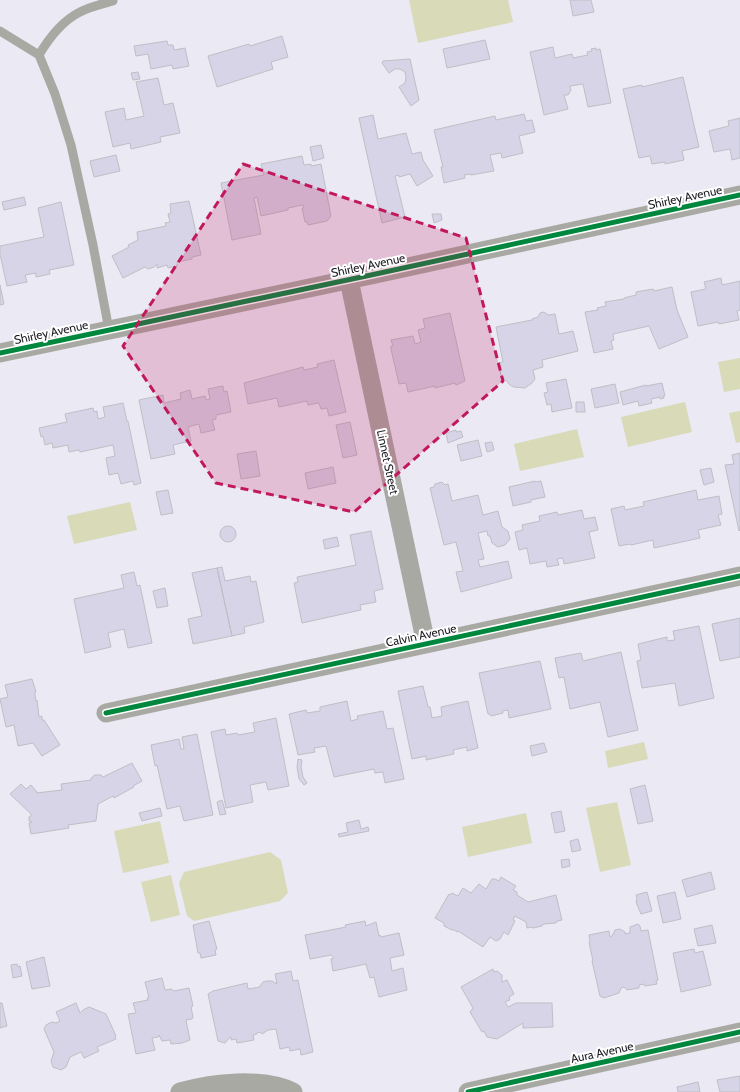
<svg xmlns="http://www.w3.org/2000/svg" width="740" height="1092" font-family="Cabin,sans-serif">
  <rect width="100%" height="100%" fill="#eae9f4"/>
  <!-- green -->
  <path fill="#d8dab8" d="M409 0H508L513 22 418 43Z
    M740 358V389L724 392 718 362Z
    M685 402 692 432 628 447 621 417Z
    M740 411V442L736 443 729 413Z
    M577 429 584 457 520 471 514 444Z
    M130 502 137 530 74 544 67 516Z
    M644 742 648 759 608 768 605 751Z
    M617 802 631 865 600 872 586 808Z
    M526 813 532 843 468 857 462 827Z
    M160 821 169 863 123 873 114 831Z
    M270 852 281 860 288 893 280 901 194 921 187 916 179 883 184 872Z
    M171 875 180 915 151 922 141 882Z"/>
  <!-- building -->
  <path fill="#d6d4e6" stroke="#bfbfc6" d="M570 0H591L594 12 573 16Z
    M282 36 288 57 271 62 273 69 217 87 208 56 249 44 250 46Z
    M485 40 490 59 447 68 443 49Z
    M167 41 168 45H173L174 50 185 48 189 66 173 69 172 65 151 69 148 54 136 56 134 46Z
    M553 47 555 58 572 54 573 58 588 55 587 52 592 51 591 49 596 48V50L600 49 611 103 588 107 583 84 570 86 571 90 568 95H564L568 109 544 115 530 52Z
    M410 59 419 100 411 106 399 87 405 83 406 77 405 72 400 69H395L389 73 382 63 383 61Z
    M138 72 140 79 133 80 131 73Z
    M683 77 699 147 682 151 684 160 665 164V162L652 164 650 156 639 158 623 89 642 85V87Z
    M158 78 164 105 173 103 180 133 160 137 161 142 131 149 130 143 113 147 105 112 124 108 126 120 144 116 136 82Z
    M524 114 526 121 532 120 535 132 519 136 523 153 502 158 501 153 490 155 494 171 471 175V174L464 175 465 178 444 183 441 167H443L434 130 495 116 496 120Z
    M373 115 378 139 406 133 412 154 421 152 423 160 433 176 417 186 410 174 399 177V175L395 176 405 217 382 223 359 118Z
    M740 118V158L732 160 730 149 714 152 709 131 729 126 728 121Z
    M321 145 324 158 313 161 310 147Z
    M116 155 120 171 94 177 90 161Z
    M302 156 304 165 311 164V166L321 164 331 216 327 221 308 225 307 222H305L302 208H304L303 205 288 208V210L261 216 257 197 254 198 261 234 232 240 221 183 264 175 261 164Z
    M24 197 26 205 4 210 2 202Z
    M189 201 201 255 192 257V259L177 262V266L168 268 167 265 157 268V264L154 267 148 269 145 267 123 278 112 256 129 247 128 245 138 240 137 232 166 226 165 223 170 222 168 214 171 213 170 204Z
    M61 202 74 265 49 270 50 274 36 277V273L25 275 27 282 7 286 0 254V246L44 237 38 208Z
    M432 214H441L442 220 434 223Z
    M721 278 722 285 740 281V310L737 311 739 320 719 324 718 322 698 326 691 292 706 289 704 282Z
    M0 285 4 304 0 305Z
    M672 287 677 310 688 337 659 349 649 326 613 334 614 340 611 341 613 349 594 353 585 312 598 310 597 308 606 306 605 302 624 299V298L636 295V292L653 289 654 291Z
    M544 312 547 314 548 315 555 314 559 334 573 331 578 351 542 360 543 367 533 370 535 379 532 383 525 388 514 387 510 385 501 375 498 363 503 362 496 327 532 320V319L538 317 540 313Z
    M450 313 465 381 456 385 455 383 435 388V386L408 392 406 383 399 384 391 349V346H393L391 340 413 336 415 344 421 342 418 330 425 328 423 319Z
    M334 360 346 412 329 416 327 408 321 409 319 403 308 405 307 401 279 407 277 398 248 404 244 383 303 367 304 370 318 367 317 364Z
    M566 379 572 408 552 412 551 404 547 405 544 393 548 392 546 383Z
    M662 383 665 396H663L664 398 660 399V397L651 399 652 403 639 406 638 401 623 405 620 392 646 385V386Z
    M615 384 619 403 595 408 591 389Z
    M223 386 224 392 227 391 231 412 216 415V419L212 420 215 430 201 433 199 424 188 427 191 441 173 445 175 454 151 459 139 400 163 395 164 403 181 399 180 393 190 390 192 399 205 396 206 400 210 399 208 389Z
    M576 402H584L585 412H576Z
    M123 403 127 421H128L141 483 134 485 133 481 121 484 118 473 109 475 106 458 115 456 113 445 80 452 79 450 69 452 68 445 53 448 52 443 45 445 43 436 41 437 39 428 67 422 65 414 93 408 94 412 97 411 98 419 105 417 103 407Z
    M350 422 357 455 343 458 336 425Z
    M456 430V432L461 431 463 437 448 443 446 433Z
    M478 440 482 456 461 461 457 445Z
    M492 442 494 450 487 452 485 443Z
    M256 451 260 476 241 479 237 454Z
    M740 453V530L739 531 725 465 734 464 732 455Z
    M333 467 336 483 308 489 305 473Z
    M711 468 714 482 704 485 700 470Z
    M535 481V482L541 481 545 497 531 500V502L513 506 509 487Z
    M442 482 445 485 448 484 452 501 478 495 483 515 498 511 502 527 508 531 510 539 505 545 498 547 492 543 490 536H488L487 531 478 533 484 559 478 560 480 567 508 561 512 578 461 592 456 572 463 571 456 542 444 545 430 488 434 487 435 484Z
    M168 490 173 513 161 515 156 492Z
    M696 490 698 500 719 496 722 514 718 515 721 525 698 530 700 538 654 548 653 540 631 545 630 544 619 546 611 509 624 506 625 510 644 506 643 502Z
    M582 510 584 519 595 517 598 530 589 532 595 558 564 564 563 558 557 559 559 565 547 567 546 561 530 564 527 548 519 550 515 532 523 530 522 525 540 521 539 516 557 512 558 515Z
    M220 534a8 8 0 1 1 16 0a8 8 0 1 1-16 0Z
    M371 531 383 589 374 591 376 602 360 605 361 610 302 623 294 583 298 582 297 577 356 565 350 535Z
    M337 537 339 546 325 549 323 540Z
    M222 567 225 581 250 576 251 582 256 581 264 622 244 627 245 633 232 636 217 568Z
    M217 568 232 636 193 644 188 619 202 616 192 573Z
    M134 572 137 586 140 585 152 643 128 648 124 629 108 633 111 647 85 653 74 599 124 588 121 575Z
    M165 588 168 606 157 608 153 591Z
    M740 618V657L720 661 712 624Z
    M699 626 714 698 679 706 675 683 642 688 637 661 641 660 638 644 667 637V641L675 640 673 631Z
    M621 652 638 730 608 737 600 702 570 709 564 677 559 678 555 658 581 653 583 661Z
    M540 661 551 709 509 718 508 710 502 711 503 713 491 716 490 714H488L479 673Z
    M32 679 36 692H35V696L36 701 37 700 39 717 42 716V720H44L60 745 42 756 33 743 18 746 14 725 6 727 0 699 8 697 5 685Z
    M423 686 428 707H430L432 718 442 716 441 707 468 701 478 748 467 751V747L453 750 454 754 426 760V756L412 759 398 691Z
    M347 701 351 721 358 719 357 716 383 711 387 729 393 728 404 779 385 783 383 772 375 773 374 769 334 777 326 746 314 748 315 752 298 755 289 714 306 710 307 713 320 711V707Z
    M276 718 289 786 268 790 266 782 250 785 253 802 226 808 211 732 225 729 226 735 237 733 238 735 255 732 253 723Z
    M197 734 213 815 184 821 180 806 167 809 157 765 155 766 151 745 179 739 181 749H184L182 737Z
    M544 743 547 752 532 756 530 746Z
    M298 759 302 760 301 767 303 777 307 783 304 785 299 779 297 767Z
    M132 763 142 781 133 786 134 787 114 798 113 796 98 804 96 821 68 825 69 828 31 834 29 823 32 822 31 821H29V817L31 816V814L10 794 21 784 26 789 31 785 37 792 36 793 62 790 61 784 91 780V778L95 775H101L103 777Z
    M645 785 653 821 638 824 630 789Z
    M222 800 226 814 220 815 217 802Z
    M160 808 162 816 142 821 139 813Z
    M561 811 565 831 555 833 551 813Z
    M359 820 361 829 368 827 369 831 339 837 338 834 348 832 346 823Z
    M578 839 581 850 572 852 570 841Z
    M569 859 570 866 562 868 561 860Z
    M711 872 715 889 687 897 682 880Z
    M501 877 516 886 513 890 517 892V895L528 902 556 895 562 920 557 921 556 923 543 924 542 926 533 928 531 927 527 928 526 922 515 916 513 920 515 921 508 935 504 932 500 939 496 941 490 937 483 947 458 931 457 932 454 930H452L444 926V923L435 918 449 894 450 895 452 893 458 896 463 888 471 893 479 884 486 889 492 879H495L499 881Z
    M647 892 652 911 641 914 636 902 637 899 636 895Z
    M675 892 681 919 663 923 657 896Z
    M209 921 217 949 215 950 216 955 201 958 200 953H198L193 925Z
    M365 921 366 926 376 922 379 936 380 935 381 937 399 933 404 955 390 958 392 971 403 968 407 990 379 997 374 977 370 978 366 964 333 971 331 959 334 958 331 955 310 959 305 935 346 927 345 925Z
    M638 924 640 926 641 931 648 930 658 980 656 981 657 984 645 986 644 984 639 985V988L627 990 624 987 621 988 619 993 604 998 600 996 592 961H593L589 942 590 941 589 935 609 931 610 937 612 936 615 930 620 929 625 932V934L630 933V927Z
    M712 925 716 943 698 946 694 929Z
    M694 949 695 953 703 951 711 985 681 992 673 953Z
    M44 957 50 986 32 989 26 962Z
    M17 964 18 967 20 966 22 976 13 978 11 965Z
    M493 969 494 972 497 971 502 975V982L507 980 514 994 509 997 510 1000 505 1002 508 1007 516 1003H552L553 1027 523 1028V1023L497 1039 487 1037 484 1031 482 1032 470 1012 473 1008 461 987Z
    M291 971 293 981 298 980 313 1052 301 1055 300 1049 290 1051 289 1047 280 1049 276 1029 268 1030 262 1034 260 1032 257 1033V1034L253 1035 254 1040 237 1043 236 1039 231 1040V1037L229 1038 225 1043 218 1041 208 994 213 991 247 983 248 989 260 987V986L263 982 267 981H272L277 984 275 974Z
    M162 978 165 990 171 989 174 991 189 988 193 1006 191 1007 193 1017 192 1019 186 1020 190 1040 182 1043 171 1044 170 1040 162 1041 159 1035 158 1037 152 1038 155 1050 136 1054 128 1014 136 1013 133 1003 148 1000 147 998 149 997 145 982Z
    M0 1003H2L7 1026 0 1028Z
    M76 1003 80 1013 83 1010 89 1007 106 1014 116 1036 115 1037 116 1039 97 1047 99 1051 84 1058 81 1052 70 1057 66 1067 61 1070 53 1067 51 1061 54 1052 44 1029 46 1025 52 1022 56 1023 60 1021 56 1012Z
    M740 1076V1092H720L717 1080Z
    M698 1082 700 1092H678L677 1087Z"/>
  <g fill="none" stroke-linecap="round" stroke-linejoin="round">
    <!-- service -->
    <path stroke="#a9a9a3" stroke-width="9" d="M0 31 39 55 55 94 71 145 93 245 109 330
      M39 55C49 38 62 21 80 12 89 7 102 4 113 1"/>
    <!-- minor -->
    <path stroke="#a9a9a3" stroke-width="19" d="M349 280 426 644
      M0 353 371 275 740 195
      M106 713 740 576
      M180 1092C213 1083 261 1077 293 1092
      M468 1092 740 1032"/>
    <defs>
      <path id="cycleway" d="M0 353 371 275 740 195
        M106 713 740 576
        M468 1092 740 1032"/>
    </defs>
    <!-- cycleway casing -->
    <use href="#cycleway" stroke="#fff" stroke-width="8"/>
    <!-- cycleway -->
    <use href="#cycleway" stroke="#00873e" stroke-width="5"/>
  </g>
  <!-- marked area -->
  <path fill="#c2185b" fill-opacity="0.2" stroke="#c2185b" stroke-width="3" stroke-dasharray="8 5" stroke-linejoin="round" d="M243 164 466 238 503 381 354 512 216 483 123 346Z"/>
  <g text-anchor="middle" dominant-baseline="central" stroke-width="4" stroke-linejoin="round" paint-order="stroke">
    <!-- street labels -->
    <g font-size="12" fill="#1e1d24" stroke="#fff">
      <text transform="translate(685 197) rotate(-12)">Shirley Avenue</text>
      <text transform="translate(368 265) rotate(-12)">Shirley Avenue</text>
      <text transform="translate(51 332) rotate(-12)">Shirley Avenue</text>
      <text transform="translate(388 462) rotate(78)">Linnet Street</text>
      <text transform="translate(421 635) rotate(-12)">Calvin Avenue</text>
      <text transform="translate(602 1052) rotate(-12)">Aura Avenue</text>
    </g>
  </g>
</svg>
